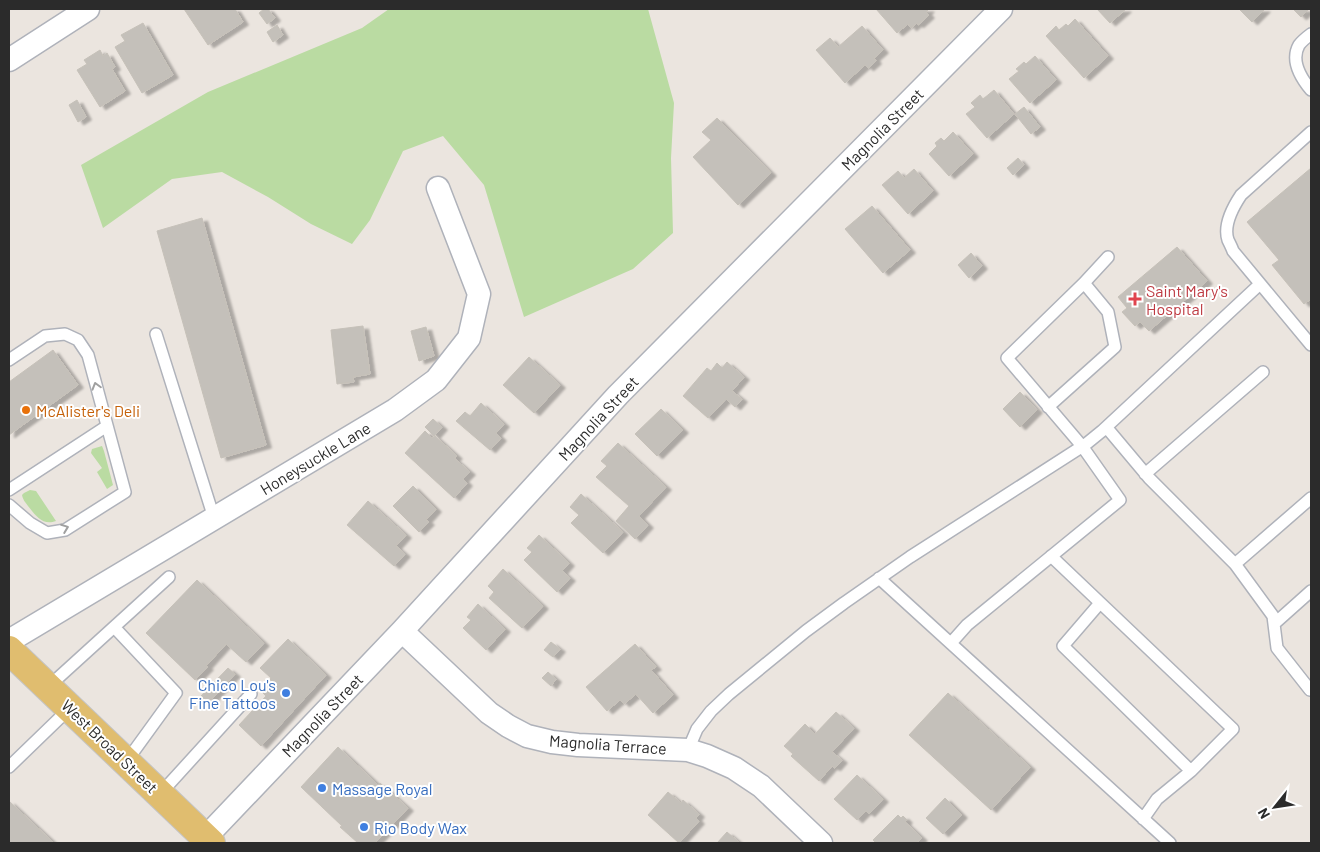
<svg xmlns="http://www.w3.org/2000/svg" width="1320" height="852" font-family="Barlow,sans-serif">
  <defs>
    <filter id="shadow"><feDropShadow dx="5.5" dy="3" stdDeviation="1" flood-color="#0004"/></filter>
  </defs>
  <rect width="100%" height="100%" fill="#ebe5df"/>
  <!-- green -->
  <path fill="#badba2" d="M389 9H648L674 103 671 158 673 233 633 269 524 317 484 185 443 136 403 151 370 220 352 244 311 224 268 197 222 172 172 179 103 228 81 165 208 92 362 28Z
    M102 446 104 451 113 485 107 489 97 472 102 468 91 453 92 449Z
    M30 490 36 491 56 521C43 526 36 516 28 506 25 502 23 500 22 495L24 493Z"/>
  <!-- building -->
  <path fill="#c4c0ba" stroke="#c6c1b9" filter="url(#shadow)" d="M184 9H235L243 22 208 45Z
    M264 9H268L275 18 267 24 259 13Z
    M876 9H929L926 12 929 15 918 25 917 23 911 28 908 24 897 33Z
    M1097 9H1126L1110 23Z
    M1239 9H1265L1252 22Z
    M1293 9H1309L1301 17Z
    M1075 19 1108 56 1084 78 1046 36 1056 26 1059 30 1066 24 1068 26Z
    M143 23 173 75 142 93 115 47 125 41 121 35Z
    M277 25 283 35 273 42 267 32Z
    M862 26 883 50 874 58 876 61 868 68 865 65 845 83 816 50 830 38 838 47Z
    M100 50 103 56 107 53 115 67 112 69 125 91 100 107 77 70 87 64 84 60Z
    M1035 56 1056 80 1030 103 1009 79 1019 71 1016 69 1024 62 1026 64Z
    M994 90 1014 114 987 138 966 114 975 107 971 103 980 95 983 99Z
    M77 100 86 117 78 122 69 105Z
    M1024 107 1040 127 1031 134 1015 114Z
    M717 118 771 173 738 205 693 157 711 140 702 132Z
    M953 132 973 154 949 176 929 154 937 146 935 143 941 138 944 141Z
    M1018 158 1024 165 1013 175 1007 168Z
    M1311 168V299L1304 304 1272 265 1279 260 1247 222Z
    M914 169 933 191 908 214 882 185 898 171 904 178Z
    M872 206 910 250 883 273 845 229Z
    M202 218 266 445 221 458 157 231Z
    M1177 247 1207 281 1149 331 1140 322 1135 326 1122 312 1127 308 1118 297Z
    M971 253 982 266 969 278 958 265Z
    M363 326 370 374 353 377 354 382 337 384 331 330Z
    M426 327 434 356 419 361 411 331Z
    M53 350 78 385 9 435V382Z
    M529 357 560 385 534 413 503 385Z
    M727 362 744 377 732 391 742 399 735 407 726 399 708 418 683 396 707 368 711 371 717 363 722 368Z
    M1020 392 1037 410 1020 427 1003 409Z
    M481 403 504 424 496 433 501 438 490 450 456 421 465 412 470 416Z
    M661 409 683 430 657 456 635 434Z
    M433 419 442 427 434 436 425 427Z
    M425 431 432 438 435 436 457 456 454 458 470 472 463 479 467 483 454 498 405 453Z
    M618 443 666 487 639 516 648 525 635 539 616 521 629 506 596 477 607 466 601 461Z
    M413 486 436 509 426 520 429 522 419 532 393 506Z
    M581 494 623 532 603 553 571 523 579 515 570 507Z
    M368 501 406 535 396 546 405 554 394 566 347 525Z
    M539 535 569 563 562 571 570 578 557 592 524 560 532 552 527 548Z
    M503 569 543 606 522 628 489 598 494 592 488 586Z
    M197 580 264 643 246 662 226 644 206 666 208 667 195 680 146 633Z
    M478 604 505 629 486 650 463 628 471 620 467 617Z
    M288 639 326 675 261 746 239 725 266 696 260 690 271 678 260 668Z
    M551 642 560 649 553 657 544 650Z
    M635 644 656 667 651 670 673 695 653 713 636 694 624 704 620 700 607 711 586 687Z
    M228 668 235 674 205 706 198 699Z
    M548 672 556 679 551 686 542 678Z
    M948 693 1030 767 991 810 909 735Z
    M836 712 854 728 832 752 842 760 835 768 832 766 819 781 791 756 793 754 784 746 805 724 815 734Z
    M338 747 378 785 380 783 408 808 375 843H358L340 827 342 826 301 787Z
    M857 775 883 799 869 814 866 811 857 820 834 799Z
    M668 792 681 803 683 800 699 814 696 818 699 821 679 843 648 815Z
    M945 798 962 815 943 834 926 818Z
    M9 801 54 843H9Z
    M898 815 901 818 903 816 907 820 905 822 922 838 916 843H876L873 840Z
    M727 832 740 843H717Z"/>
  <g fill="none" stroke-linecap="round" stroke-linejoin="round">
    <defs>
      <path id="lane" d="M1311 34C1307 37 1302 41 1299 45 1290 61 1301 78 1311 90
        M1311 132 1241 195C1233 207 1223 225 1228 240 1230 244 1232 248 1233 251L1311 345
        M1084 283 1108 257
        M156 334 214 518
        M9 360 45 336 65 334 78 340 88 355 125 492 65 530 47 533 30 523 9 505
        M1107 428 1149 478 1235 564
        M1145 474 1263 372
        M9 490 107 426
        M1311 498 1235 564 1273 616 1277 648 1310 690 1311 688
        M1051 556 1233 729 1191 771 1063 646 1100 603
        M879 578 1170 843
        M1274 624 1311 591
        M114 627 176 693 126 762
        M951 643 967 625 1120 500 1082 446 1007 358 1084 283 1108 312 1115 347 1048 407
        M48 687 169 577
        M688 750 697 729 711 711 729 694 806 631 844 603 910 557 1086 444 1102 431 1260 284
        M9 767 70 708
        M160 794 251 694
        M1143 819 1157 799 1191 771"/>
      <path id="street" d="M9 60 88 9
        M402 631 489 713 508 726 527 736 552 742 578 745 688 750 707 756 734 768 761 786 821 843
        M9 641 395 410 436 380 469 338 479 294 438 188
        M205 838 402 631 618 395 1001 9"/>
      <path id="primary" d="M9 650 211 843"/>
    </defs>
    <!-- lane casing -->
    <use href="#lane" stroke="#afb2ba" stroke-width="14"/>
    <!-- street casing -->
    <use href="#street" stroke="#afb2ba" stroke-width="25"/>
    <!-- primary casing -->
    <use href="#primary" stroke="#c4c4c4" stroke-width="30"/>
    <!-- lane -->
    <use href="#lane" stroke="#fff" stroke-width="11"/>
    <!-- street -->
    <use href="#street" stroke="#fff" stroke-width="22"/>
    <!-- primary -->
    <use href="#primary" stroke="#e0bd6f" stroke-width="28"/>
  </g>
  <!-- one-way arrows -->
  <defs><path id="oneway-chevron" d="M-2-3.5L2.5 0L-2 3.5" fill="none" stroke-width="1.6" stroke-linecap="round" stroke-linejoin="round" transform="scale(1.25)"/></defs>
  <g stroke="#a0a0a0">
    <use href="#oneway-chevron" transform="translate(96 386) rotate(-106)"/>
    <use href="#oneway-chevron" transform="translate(65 528) rotate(-21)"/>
  </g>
  <!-- markers -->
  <path fill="#e0444e" stroke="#fff" stroke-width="2" d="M1132.5 291.5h5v5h5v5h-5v5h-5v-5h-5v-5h5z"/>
  <circle fill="#e8710a" stroke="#fff" stroke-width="2" cx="26" cy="410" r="5"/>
  <g fill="#3f7fe0" stroke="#fff" stroke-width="2">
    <circle cx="286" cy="693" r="5"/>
    <circle cx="322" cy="788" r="5"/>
    <circle cx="364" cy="827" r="5"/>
  </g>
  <g text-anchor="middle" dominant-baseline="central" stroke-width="4" stroke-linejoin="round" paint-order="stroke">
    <!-- street labels -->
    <g font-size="16" fill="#2b2b2b" stroke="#fff">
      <text transform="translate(882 129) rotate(-45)">Magnolia Street</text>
      <text transform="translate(598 418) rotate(-47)">Magnolia Street</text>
      <text transform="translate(315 458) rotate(-31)">Honeysuckle Lane</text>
      <text transform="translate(322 715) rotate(-46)">Magnolia Street</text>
      <text transform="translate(608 744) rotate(4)">Magnolia Terrace</text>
      <text transform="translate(110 746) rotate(44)">West Broad Street</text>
    </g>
    <!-- health labels -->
    <g font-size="16" fill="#be3a42" stroke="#fff" text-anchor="start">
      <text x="1146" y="290">Saint Mary's<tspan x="1146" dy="18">Hospital</tspan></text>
    </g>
    <!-- food labels -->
    <g font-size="16" fill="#c56008" stroke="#fff" text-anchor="start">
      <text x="36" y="410">McAlister's Deli</text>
    </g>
    <!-- shop labels -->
    <g font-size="16" fill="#366cbe" stroke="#fff" text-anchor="start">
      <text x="276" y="684" text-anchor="end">Chico Lou's<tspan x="276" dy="18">Fine Tattoos</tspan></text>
      <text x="332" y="788">Massage Royal</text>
      <text x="374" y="827">Rio Body Wax</text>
    </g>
  </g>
  <!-- border -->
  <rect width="1320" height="852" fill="none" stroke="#2b2b2b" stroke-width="20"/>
  <!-- north arrow -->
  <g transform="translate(1275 807) rotate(240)" stroke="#ffffff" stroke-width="4" paint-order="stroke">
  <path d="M0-4L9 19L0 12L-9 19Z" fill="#2b2b2b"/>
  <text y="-8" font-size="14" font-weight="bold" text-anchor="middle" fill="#2b2b2b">N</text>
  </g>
</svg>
